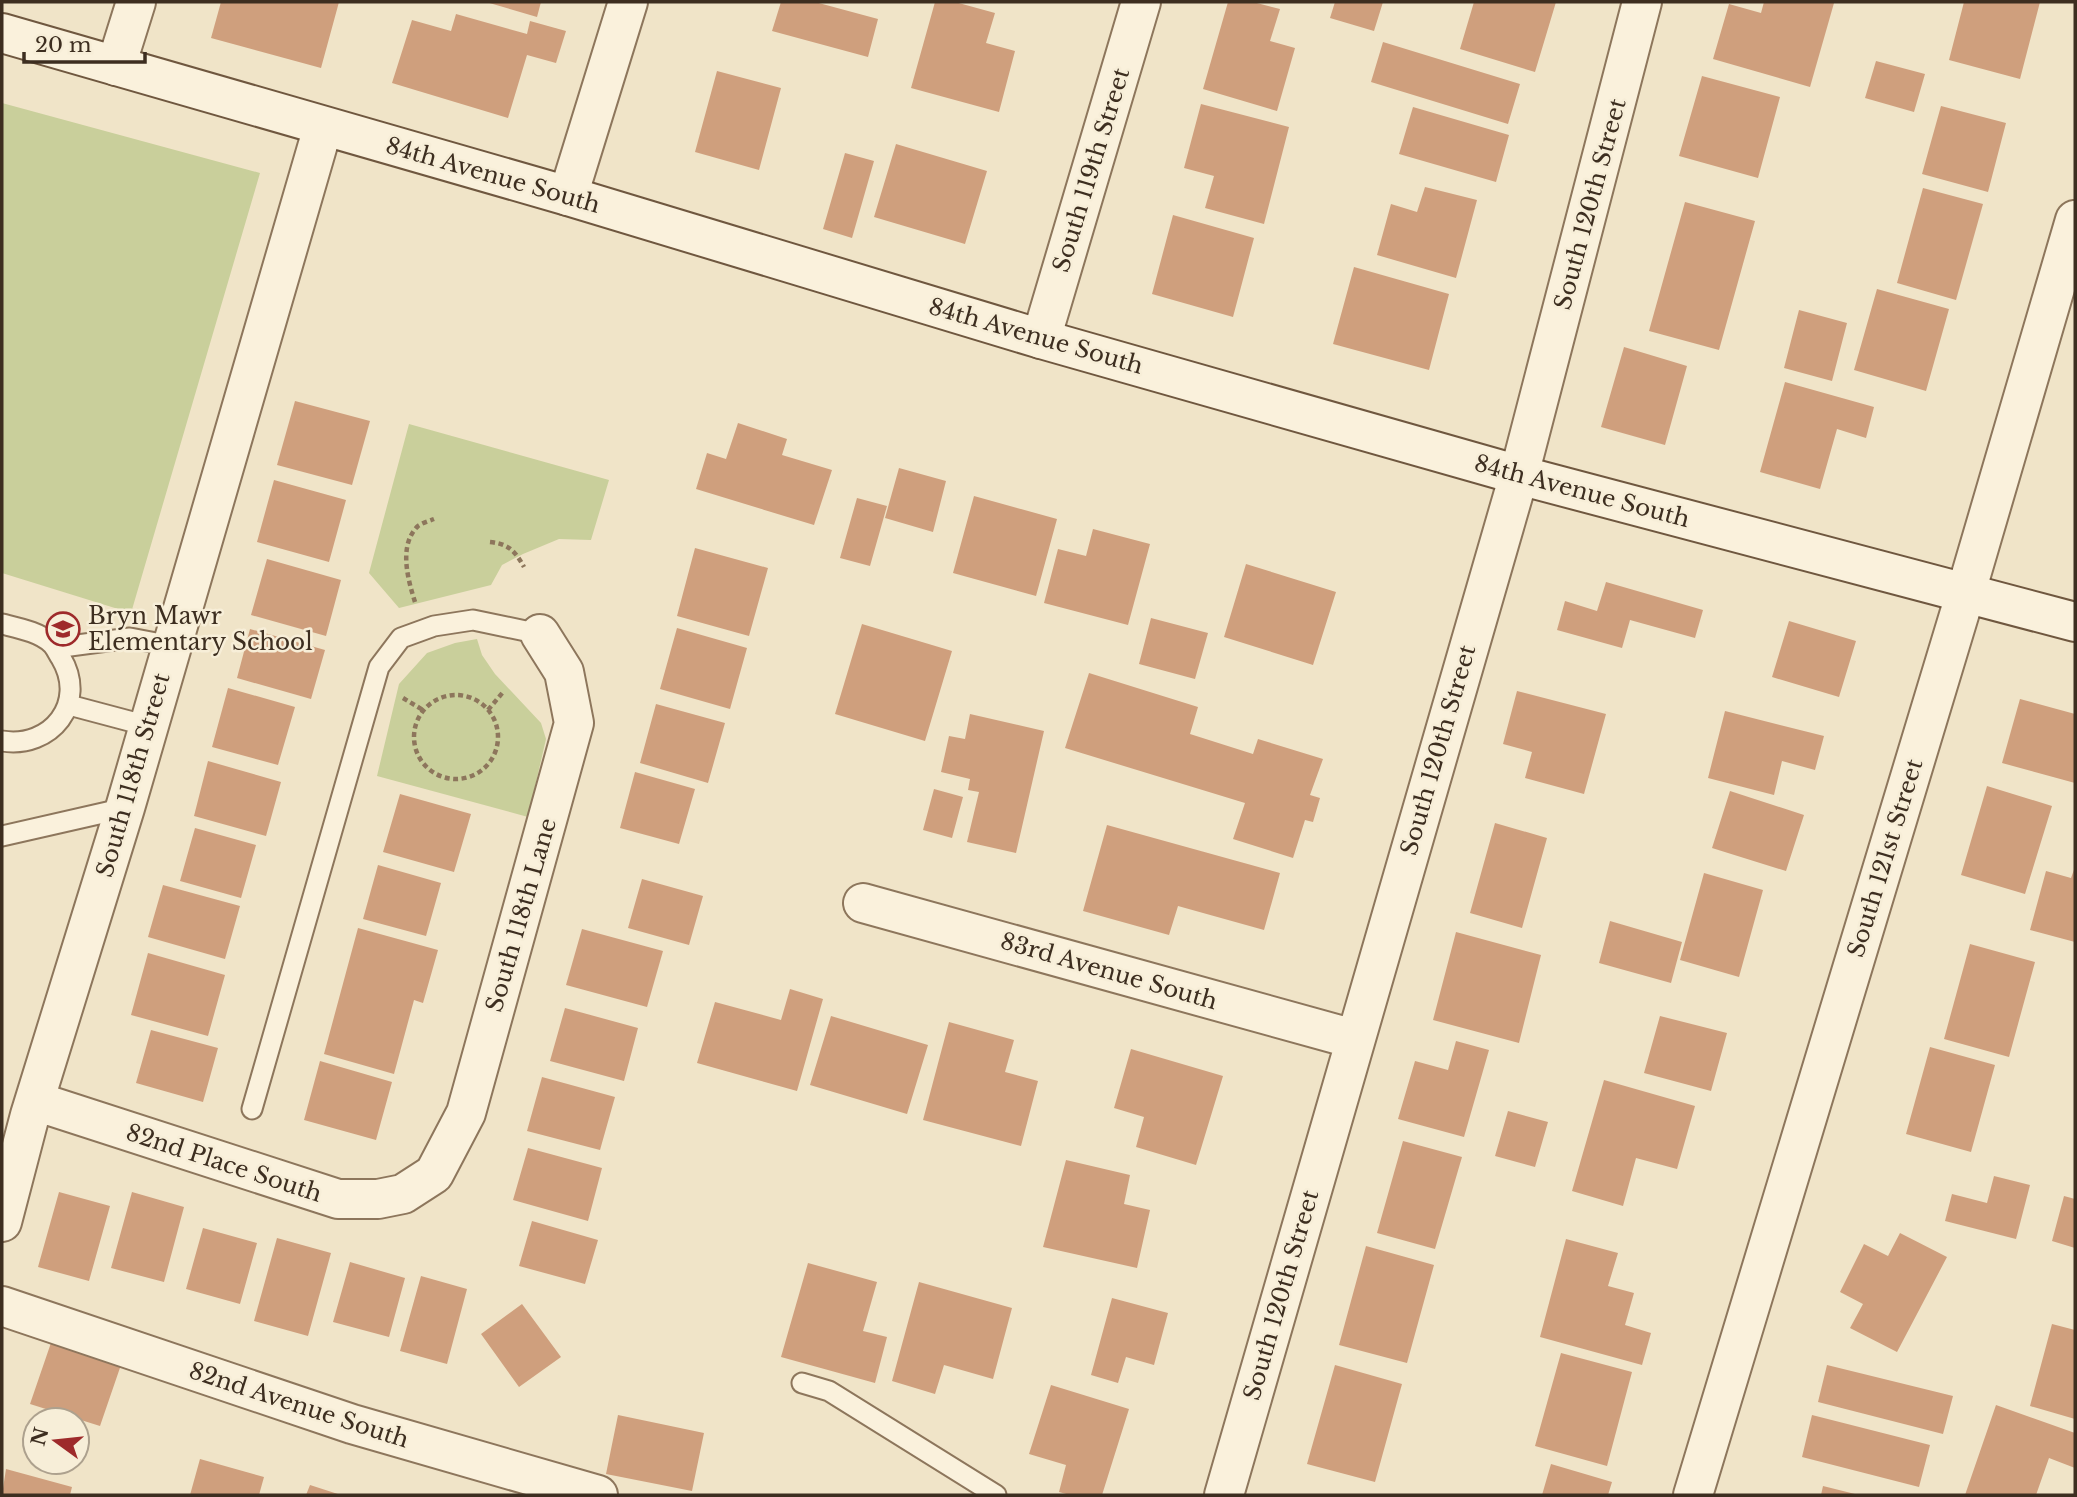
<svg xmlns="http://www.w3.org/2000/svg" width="2077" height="1497" font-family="'Libre Baskerville',serif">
  <rect width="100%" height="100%" fill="#f0e4c8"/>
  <!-- green -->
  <path fill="#c9cf9b" d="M2 103 260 173 131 613 2 573Z
    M409 424 609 480 591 540 559 539 523 554 502 565 491 585 399 608 369 573Z
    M477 639 482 655 495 674 541 723 546 739 528 817 377 776 399 684 427 653 455 643Z"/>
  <!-- building -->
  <path fill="#cf9f7d" d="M221 2H339L321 68 211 38Z
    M486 2H541L537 17Z
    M781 2H815L878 19 868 57 772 31Z
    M935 2H955L995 13 986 43 1015 51 999 112 911 88Z
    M1228 2H1253L1280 9 1270 41 1295 48 1277 111 1203 89Z
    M1335 2H1383L1374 31 1330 18Z
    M1474 2H1556L1535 72 1460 49Z
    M1764 2 1834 3 1810 87 1713 59 1729 4 1761 13Z
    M1964 2H2040L2020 79 1949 60Z
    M456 14 527 34 530 21 566 31 556 63 527 55 508 118 392 83 412 20 451 31Z
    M1383 42 1520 84 1508 124 1371 82Z
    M1876 61 1925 74 1914 112 1865 98Z
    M717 71 781 88 759 170 695 152Z
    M1702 76 1780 97 1758 178 1679 156Z
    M1201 104 1289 127 1264 224 1205 208 1214 176 1184 168Z
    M1941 106 2006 123 1988 192 1922 174Z
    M1413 107 1509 135 1496 182 1399 154Z
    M896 144 987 171 965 244 874 217Z
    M845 153 874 161 852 238 823 229Z
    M1425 187 1477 200 1456 278 1377 255 1391 204 1417 212Z
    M1923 188 1983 204 1956 300 1897 283Z
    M1685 202 1755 221 1719 350 1649 331Z
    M1173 215 1254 238 1233 317 1152 294Z
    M1354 267 1449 294 1429 370 1333 344Z
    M1877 289 1949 309 1926 391 1854 370Z
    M1799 310 1847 323 1832 381 1784 368Z
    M1624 347 1687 366 1665 445 1601 427Z
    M1785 382 1874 407 1866 438 1837 429 1820 489 1760 472Z
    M295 401 370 421 352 485 277 465Z
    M738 423 787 439 782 455 832 470 814 525 696 489 707 453 726 459Z
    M899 468 946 481 933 532 885 518Z
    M274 480 346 500 329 562 257 542Z
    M974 496 1057 519 1036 596 953 573Z
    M857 498 887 506 870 566 840 558Z
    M1093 529 1150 544 1128 625 1044 603 1058 549 1086 556Z
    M695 548 768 568 749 636 677 616Z
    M267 559 341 580 326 636 251 615Z
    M1246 564 1336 592 1313 665 1224 637Z
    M1606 582 1703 610 1695 638 1630 620 1622 648 1557 630 1565 601 1597 611Z
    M1151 618 1208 633 1195 679 1139 664Z
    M1789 621 1856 641 1839 697 1772 677Z
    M862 624 952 651 925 741 835 714Z
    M677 628 747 648 730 709 660 689Z
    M250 629 325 650 311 699 237 678Z
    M1089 673 1198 707 1190 734 1253 754 1258 739 1323 759 1310 795 1320 798 1313 822 1305 820 1293 858 1233 839 1245 803 1065 748Z
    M228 688 295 707 278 765 212 747Z
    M1517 691 1606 714 1584 794 1525 778 1532 752 1503 744Z
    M2020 699 2075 714V783L2002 763Z
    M656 704 725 723 708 783 640 763Z
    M1725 711 1824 736 1815 770 1782 761 1774 795 1708 778Z
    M970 714 1044 731 1016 853 967 842 979 792 968 790 970 779 941 772 949 736 965 739Z
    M208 761 281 782 266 836 194 816Z
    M635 772 695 789 679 844 620 828Z
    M1987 786 2052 806 2025 894 1961 875Z
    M934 789 963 797 952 838 923 830Z
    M1730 791 1804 815 1786 871 1712 848Z
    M400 794 471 814 454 872 383 852Z
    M1495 823 1547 838 1522 928 1470 913Z
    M1107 825 1280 873 1264 930 1178 906 1169 935 1083 911Z
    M195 828 256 845 241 898 180 881Z
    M378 865 441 883 426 936 363 919Z
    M2075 867V942L2030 930 2046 871 2071 878Z
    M1704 873 1763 890 1739 977 1680 960Z
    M642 879 703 896 689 945 628 928Z
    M163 885 240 906 225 959 148 937Z
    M1610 921 1682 942 1671 983 1599 963Z
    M358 928 438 950 423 1003 414 1000 394 1074 324 1054Z
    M582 929 663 951 647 1007 566 985Z
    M1456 932 1541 955 1519 1043 1433 1020Z
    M1970 944 2035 962 2009 1057 1944 1039Z
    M148 953 225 975 208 1036 131 1015Z
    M790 989 823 999 797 1091 697 1063 715 1002 781 1020Z
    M565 1008 638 1028 624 1081 550 1061Z
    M831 1016 928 1045 907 1114 810 1085Z
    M1660 1016 1727 1033 1711 1091 1644 1073Z
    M949 1022 1014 1040 1005 1072 1038 1081 1021 1146 923 1120Z
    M151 1030 218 1048 203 1102 136 1083Z
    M1456 1041 1489 1050 1464 1137 1398 1119 1415 1061 1448 1070Z
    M1930 1047 1995 1065 1971 1152 1906 1134Z
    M1131 1049 1223 1076 1196 1165 1136 1147 1144 1117 1114 1108Z
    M320 1061 392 1082 376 1140 304 1120Z
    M542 1077 615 1097 600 1150 527 1131Z
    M1604 1080 1695 1106 1677 1169 1636 1158 1623 1206 1572 1191Z
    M1508 1111 1548 1122 1535 1167 1495 1156Z
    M1403 1141 1462 1157 1435 1249 1377 1233Z
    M528 1148 602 1168 588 1221 513 1200Z
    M1066 1160 1130 1175 1124 1204 1150 1210 1137 1268 1043 1247Z
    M1994 1176 2030 1185 2016 1239 1945 1221 1952 1194 1987 1203Z
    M59 1192 110 1206 89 1281 38 1267Z
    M132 1192 184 1207 164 1282 111 1268Z
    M2064 1196 2075 1199V1248L2052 1241Z
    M532 1221 598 1240 585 1284 519 1266Z
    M203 1228 257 1243 240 1304 186 1289Z
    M1900 1233 1947 1257 1897 1352 1850 1328 1863 1304 1840 1292 1864 1244 1888 1256Z
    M277 1238 331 1253 308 1336 254 1321Z
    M1566 1239 1618 1253 1608 1286 1634 1293 1625 1325 1651 1333 1642 1365 1540 1337Z
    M1366 1246 1434 1265 1407 1363 1339 1345Z
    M350 1262 405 1278 389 1337 333 1322Z
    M808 1263 877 1282 863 1331 887 1337 875 1383 781 1357Z
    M421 1276 467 1289 447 1364 400 1351Z
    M919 1282 1012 1308 993 1379 944 1365 935 1394 892 1381Z
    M1112 1298 1168 1313 1154 1365 1126 1357 1118 1383 1091 1375Z
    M522 1304 561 1357 519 1387 481 1334Z
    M2052 1324 2075 1330V1419L2030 1406Z
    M53 1337 123 1359 100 1426 30 1404Z
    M1561 1353 1632 1372 1607 1466 1535 1446Z
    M1335 1365 1402 1384 1375 1482 1307 1464Z
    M1827 1365 1953 1396 1943 1434 1818 1402Z
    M1051 1385 1129 1409 1102 1495H1070L1059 1492 1066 1465 1029 1454Z
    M1996 1405 2075 1433V1468L2049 1458 2036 1495H1965Z
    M618 1415 704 1433 692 1491 606 1474Z
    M1812 1415 1930 1445 1919 1487 1802 1457Z
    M200 1459 264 1477 259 1495H190Z
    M1551 1464 1612 1482 1608 1495H1542Z
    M6 1469 72 1487 70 1495H2Z
    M310 1485 341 1495H306Z
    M1823 1486 1855 1494V1495H1821Z"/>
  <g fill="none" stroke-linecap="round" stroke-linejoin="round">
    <defs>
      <path id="lane" d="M2 624C18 628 40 632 52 644 56 648 58 654 61 658 88 703 51 749 2 741
        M55 648 130 638 172 646
        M69 705 148 726
        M2 836 125 808
        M252 1109 379 667 401 638 434 626 473 620 540 634
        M802 1383 829 1391 996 1495"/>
      <path id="street" d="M116 66 136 2
        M568 196 628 2
        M1041 339 1141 2
        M863 903 1354 1039
        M35 1101 338 1199H378L403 1194 434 1174 466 1113 574 723 564 672 540 634
        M2 1222 30 1115 125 808 323 127
        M2 1306 352 1424 598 1495
        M1224 1495 1519 475 1642 2
        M1693 1495 1966 592 2075 220"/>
      <path id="secondary" d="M2 33 568 196 1041 339 1519 475 2075 622"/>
    </defs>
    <!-- lane casing -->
    <use href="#lane" stroke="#8d765c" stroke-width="23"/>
    <!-- street casing -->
    <use href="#street" stroke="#8d765c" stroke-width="42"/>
    <!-- secondary casing -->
    <use href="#secondary" stroke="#6f573f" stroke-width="42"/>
    <!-- path -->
    <path stroke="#8d765c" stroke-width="4.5" stroke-dasharray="5 3.5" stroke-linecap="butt" d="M490 542C509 544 515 551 524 567
      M415 602C408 580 398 545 418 526 422 523 429 521 434 519
      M414 737a42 42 0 1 1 84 0a42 42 0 1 1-84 0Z
      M403 698 423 710
      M488 710 504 691"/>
    <!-- lane -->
    <use href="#lane" stroke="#faf1dc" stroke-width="19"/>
    <!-- street -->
    <use href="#street" stroke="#faf1dc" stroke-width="38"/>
    <!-- secondary -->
    <use href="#secondary" stroke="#faf1dc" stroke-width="38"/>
  </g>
  <!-- icons -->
  <defs>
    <symbol id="school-ring" viewBox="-11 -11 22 22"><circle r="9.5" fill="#f7eed8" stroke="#9e2a2b" stroke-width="1.5"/><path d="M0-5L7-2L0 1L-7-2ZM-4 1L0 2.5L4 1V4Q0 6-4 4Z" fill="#9e2a2b"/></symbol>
  </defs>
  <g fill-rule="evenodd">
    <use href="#school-ring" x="44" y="610" width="38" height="38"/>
  </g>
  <g text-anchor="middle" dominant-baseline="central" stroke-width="5" stroke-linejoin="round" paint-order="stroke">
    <!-- street labels -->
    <g font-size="23" fill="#3d2e20" stroke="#f7eed8">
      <text transform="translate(1091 170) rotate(-73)">South 119th Street</text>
      <text transform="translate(493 175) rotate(16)">84th Avenue South</text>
      <text transform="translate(1590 204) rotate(-75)">South 120th Street</text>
      <text transform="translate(1036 336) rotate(16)">84th Avenue South</text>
      <text transform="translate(1582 491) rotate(15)">84th Avenue South</text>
      <text transform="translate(1438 750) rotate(-74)">South 120th Street</text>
      <text transform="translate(133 775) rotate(-74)">South 118th Street</text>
      <text transform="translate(1885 858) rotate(-73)">South 121st Street</text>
      <text transform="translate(521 915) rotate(-74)">South 118th Lane</text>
      <text transform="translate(1109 971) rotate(16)">83rd Avenue South</text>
      <text transform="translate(224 1163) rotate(18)">82nd Place South</text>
      <text transform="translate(1281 1295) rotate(-74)">South 120th Street</text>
      <text transform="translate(299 1405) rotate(18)">82nd Avenue South</text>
    </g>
    <!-- poi labels -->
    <g font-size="23" fill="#3d2e20" stroke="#f7eed8" text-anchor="start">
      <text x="88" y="616">Bryn Mawr<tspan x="88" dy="26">Elementary School</tspan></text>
    </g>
  </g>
  <!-- border -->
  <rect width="2077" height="1497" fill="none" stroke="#3d2e20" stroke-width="7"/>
  <!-- north arrow -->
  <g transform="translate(56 1441) rotate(285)"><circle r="33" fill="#f7eed8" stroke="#ada18e" stroke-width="2"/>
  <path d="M0-5L12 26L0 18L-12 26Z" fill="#9e2a2b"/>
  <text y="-10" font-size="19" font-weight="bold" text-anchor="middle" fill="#3d2e20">N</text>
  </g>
  <!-- scale -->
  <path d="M24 52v10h121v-10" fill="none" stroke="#3d2e20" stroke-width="3.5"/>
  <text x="35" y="52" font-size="21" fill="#3d2e20" stroke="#f7eed8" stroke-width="5" paint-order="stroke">20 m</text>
</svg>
